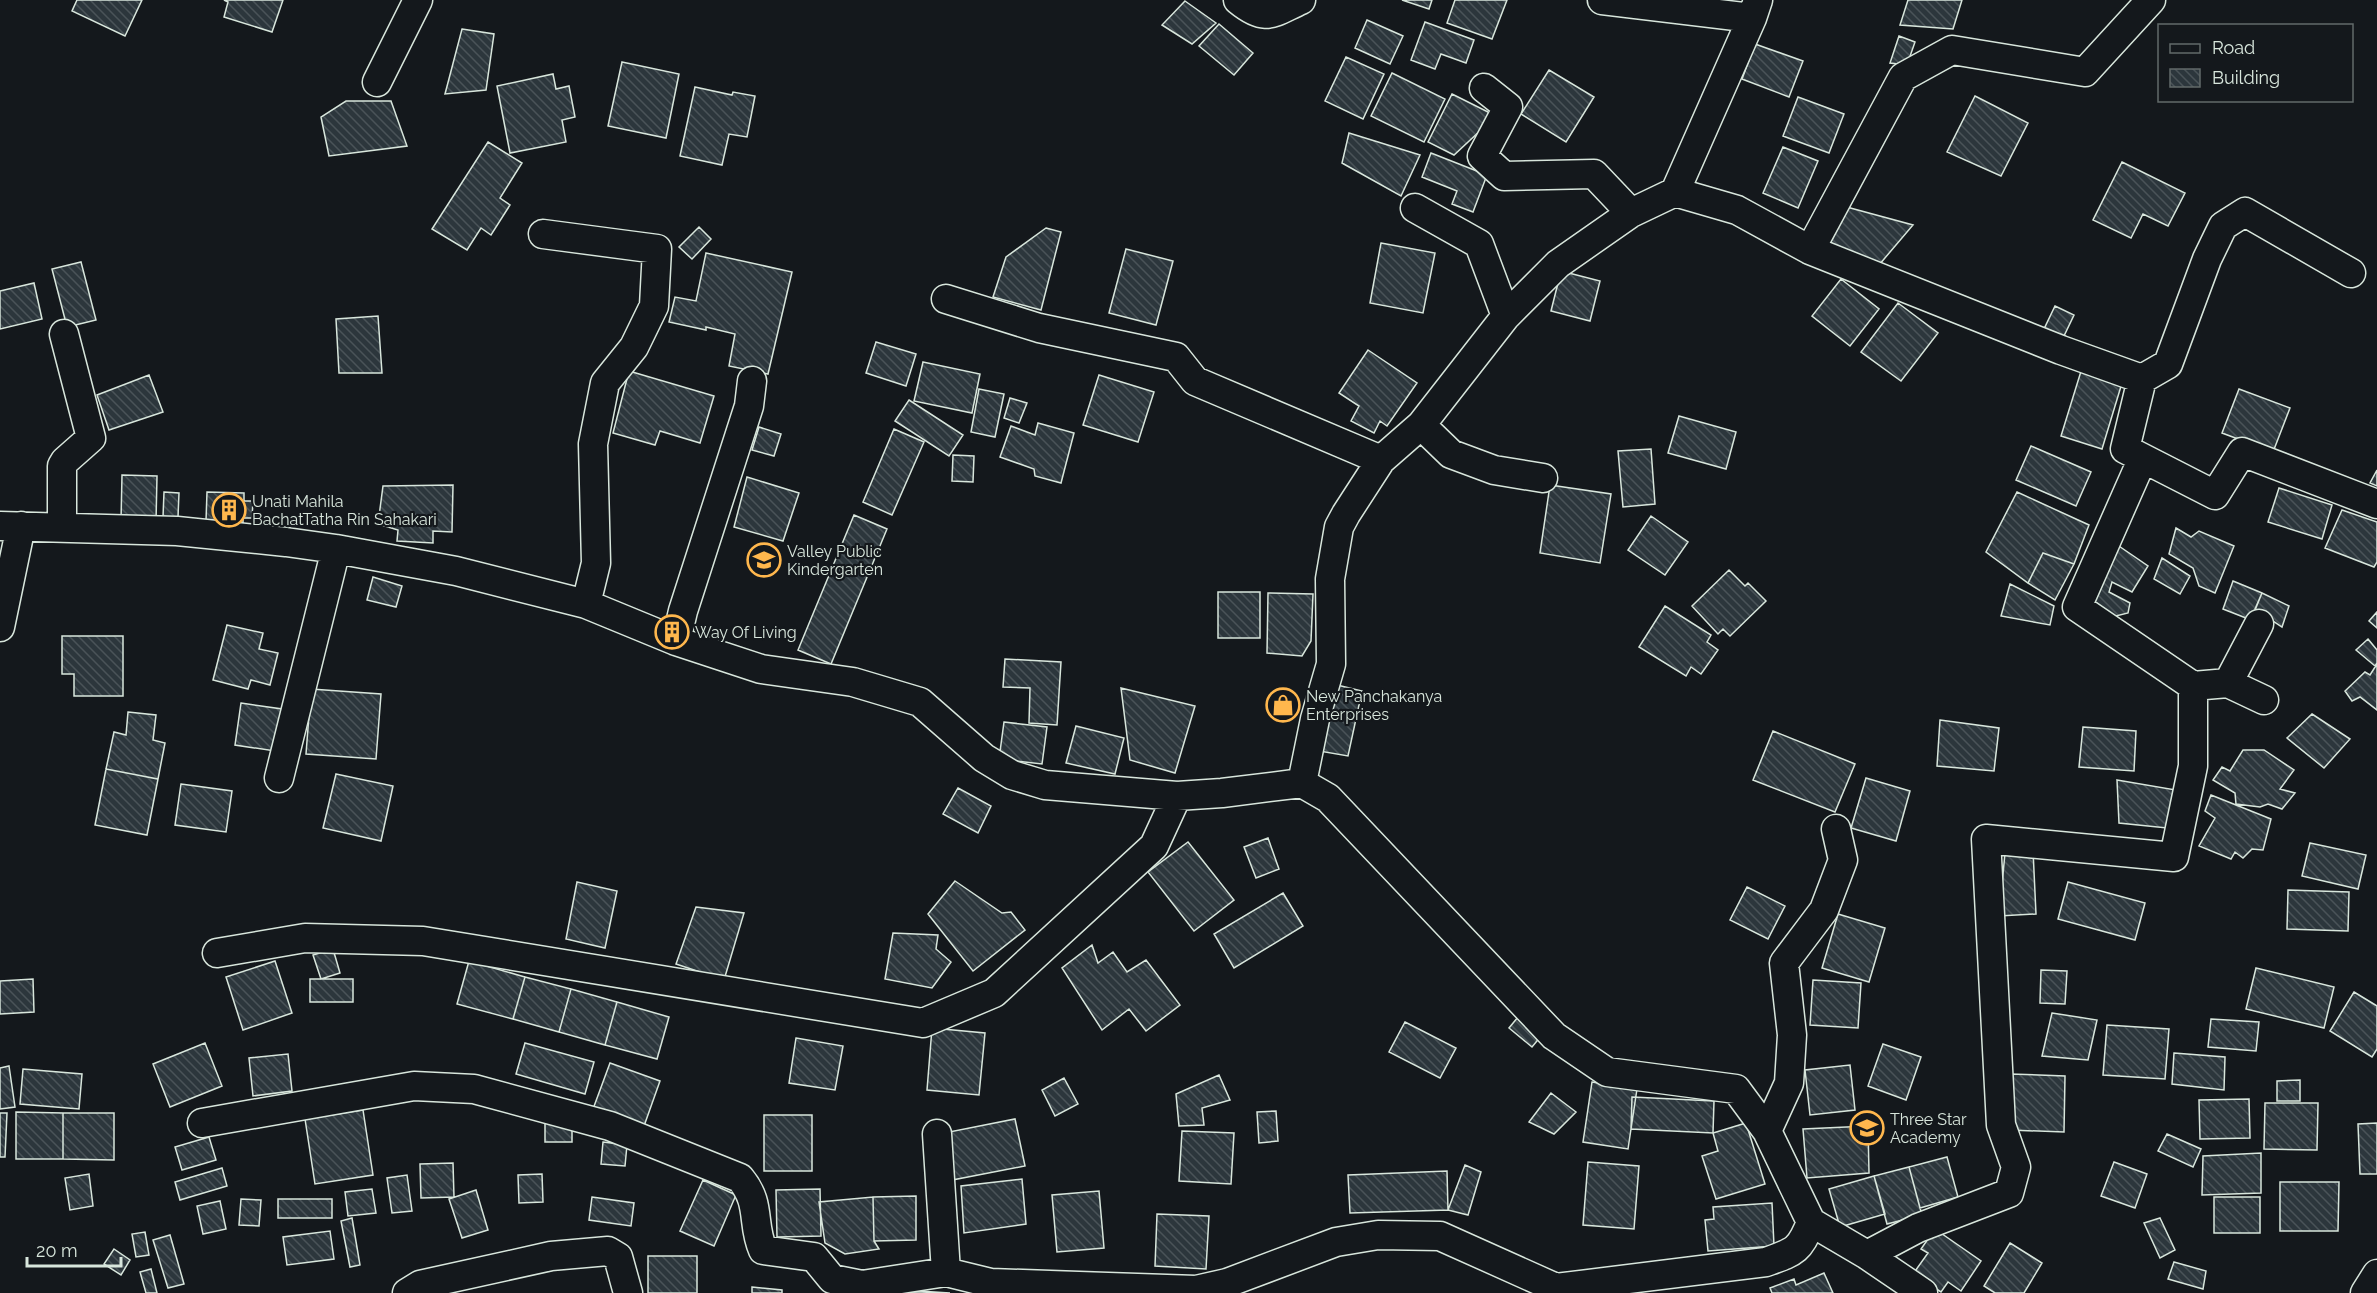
<svg xmlns="http://www.w3.org/2000/svg" width="2377" height="1293" font-family="Raleway,sans-serif">
  <defs>
    <pattern id="building-back-hatch" width="6" height="6" patternUnits="userSpaceOnUse" patternTransform="scale(1.5)"><rect width="6" height="6" fill="#2c363c"/><path d="M-1 5l2 2M0 0l6 6M5-1l2 2" fill="none" stroke="#4a5358"/></pattern>
  </defs>
  <rect width="100%" height="100%" fill="#14181c"/>
  <!-- building -->
  <path fill="url(#building-back-hatch)" stroke="#d8e6dc" stroke-width="1.5" d="M77 0H142L125 36 72 11Z
    M224 0H283L272 32 224 17 228 2Z
    M1402 0H1432L1429 9Z
    M1455 0H1507L1492 39 1447 23Z
    M1908 0H1962L1953 29 1900 25Z
    M1185 1 1216 23 1192 44 1162 25Z
    M1367 20 1403 36 1390 64 1355 48Z
    M1425 22 1474 40 1466 63 1441 54 1435 69 1411 60Z
    M1219 24 1253 53 1234 75 1199 46Z
    M462 29 494 34 486 90 445 94Z
    M1899 36 1915 42 1907 65 1890 63Z
    M1755 44 1803 61 1789 97 1742 79Z
    M1346 57 1384 74 1363 119 1325 101Z
    M622 62 679 74 666 138 608 126Z
    M1549 70 1594 97 1566 142 1521 114Z
    M1392 73 1445 99 1424 142 1371 116Z
    M553 74 556 89 569 86 575 117 562 120 566 142 510 153 497 86Z
    M695 87 732 95 733 92 755 96 747 137 729 134 722 165 680 156Z
    M1452 94 1496 116 1454 155 1428 142Z
    M1975 96 2028 123 2001 176 1947 152Z
    M1798 97 1844 114 1829 153 1783 136Z
    M346 101H391L407 146 329 156 321 117Z
    M1349 133 1420 155 1401 196 1342 163Z
    M488 142 522 163 500 198 510 205 491 235 481 228 467 250 432 229Z
    M1783 147 1818 161 1798 208 1763 193Z
    M1431 153 1487 175 1473 212 1452 204 1457 191 1422 177Z
    M2122 162 2185 193 2168 226 2143 214 2131 238 2093 220Z
    M1843 206 1913 225 1873 272 1819 247Z
    M699 227 711 239 692 259 679 247Z
    M1046 228 1061 232 1041 310 993 297 1006 257Z
    M1381 243 1435 253 1423 313 1370 303Z
    M1126 249 1173 261 1156 325 1109 313Z
    M706 253 792 272 768 374 729 366 735 334 706 327V330L669 322 675 297 696 301Z
    M81 262 96 320 67 327 52 269Z
    M1561 271 1600 281 1590 321 1551 311Z
    M1841 279 1879 309 1850 346 1812 316Z
    M34 283 42 319 0 329V291Z
    M1898 303 1938 333 1901 381 1861 352Z
    M2055 306 2074 315 2063 338 2044 329Z
    M378 316 382 373H339L336 319Z
    M876 342 916 354 906 386 866 373Z
    M1368 350 1417 383 1387 426 1380 421 1374 433 1351 421 1359 406 1339 393Z
    M923 362 980 374 972 413 914 401Z
    M2082 368 2122 383 2102 449 2061 436Z
    M629 371 714 396 700 443 660 431 655 445 613 433Z
    M149 375 163 412 109 430 97 395Z
    M1099 375 1154 392 1138 442 1083 425Z
    M979 389 1004 394 995 437 971 432Z
    M2239 389 2290 408 2273 452 2222 433Z
    M1010 398 1027 403 1019 423 1004 418Z
    M909 400 963 435 949 456 895 421Z
    M1679 416 1736 432 1726 469 1668 453Z
    M1038 423 1074 433 1061 483 1035 476 1034 469 1000 457 1011 426 1035 435Z
    M759 427 781 434 774 456 752 450Z
    M894 429 924 442 892 515 863 502Z
    M2031 446 2091 472 2076 506 2016 480Z
    M1651 449 1655 504 1623 507 1618 451Z
    M953 455 974 456 973 482 952 481Z
    M2377 470V486L2370 483Z
    M122 475 157 476 156 522 121 521Z
    M747 477 799 493 783 541 734 527Z
    M453 485 452 532 433 531V543L397 541 398 530 378 524 383 486Z
    M1550 485 1611 494 1600 563 1540 553Z
    M2279 488 2332 505 2322 539 2268 522Z
    M164 492 179 493 178 517H163Z
    M207 492 244 493V501H253L252 518H243V523L206 521Z
    M2017 492 2089 525 2074 564 2043 553 2028 583 1986 552Z
    M2342 510 2377 522V562L2374 567 2325 548Z
    M854 515 887 529 831 664 798 650Z
    M1651 516 1688 542 1665 575 1628 550Z
    M2176 528 2191 537 2199 531 2234 546 2215 593 2199 586 2193 568 2169 554Z
    M2113 542 2148 566 2132 592 2112 582 2109 592 2130 603 2128 613 2112 617 2086 604Z
    M2043 553 2074 564 2055 600 2028 583Z
    M2162 558 2190 576 2180 594 2154 579Z
    M1729 570 1745 586 1748 583 1766 601 1730 636 1723 629 1718 634 1692 606Z
    M373 577 402 586 396 607 367 600Z
    M2233 581 2262 593 2251 620 2223 609Z
    M2010 584 2054 606 2050 625 2001 616Z
    M1218 592H1260V638H1218Z
    M1268 593 1313 594 1311 641 1302 656 1267 653Z
    M2262 593 2289 606 2282 627 2255 609Z
    M1665 606 1711 635 1707 642 1718 650 1701 674 1691 667 1686 676 1639 647Z
    M2377 612V628L2369 621Z
    M227 625 263 633 259 649 278 653 270 685 251 680 248 689 213 680Z
    M62 636H123V696H74V674H62Z
    M2368 639 2377 650V663L2375 666 2356 650Z
    M1005 659 1061 662 1057 725 1029 723 1030 688 1003 687Z
    M2377 664V710L2360 697 2352 701 2345 691 2365 672 2370 675Z
    M1333 684 1362 691 1348 756 1319 751Z
    M1121 688 1195 706 1175 773 1130 760Z
    M311 689 381 694 376 759 306 754Z
    M241 703 282 709 275 751 235 745Z
    M128 712 156 715 153 740 165 743 158 779 106 769 114 732 126 735Z
    M2312 714 2350 739 2324 768 2287 738Z
    M1940 720 1999 728 1994 771 1937 766Z
    M1004 722 1047 727 1042 764 999 759Z
    M1076 726 1124 738 1115 774 1066 763Z
    M2083 727 2136 731 2134 771 2079 767Z
    M1773 731 1855 764 1835 812 1753 780Z
    M2243 750H2264L2294 770 2280 789 2295 793 2282 809 2268 804 2260 807 2236 804 2235 793 2213 780 2222 767 2230 771Z
    M106 769 158 779 147 835 95 825Z
    M336 774 393 786 381 841 323 828Z
    M1866 778 1910 791 1896 841 1851 828Z
    M2117 780 2176 790 2167 828 2119 823Z
    M181 784 232 791 226 832 175 825Z
    M958 788 991 806 978 833 943 814Z
    M2211 795 2271 819 2263 850 2252 849 2243 858 2235 852 2231 859 2199 846 2215 818 2205 811Z
    M1268 838 1279 869 1256 878 1244 847Z
    M1188 842 1234 900 1194 931 1148 872Z
    M2310 843 2366 855 2358 889 2302 876Z
    M2033 850 2036 914 1999 916 2005 853Z
    M955 881 1002 913 1011 912 1025 930 973 971 928 914Z
    M577 882 617 891 605 948 566 939Z
    M2068 882 2145 903 2135 940 2058 919Z
    M1747 887 1785 906 1768 939 1730 920Z
    M2288 890 2349 892 2348 931 2287 929Z
    M1283 893 1303 926 1234 968 1214 934Z
    M696 907 744 913 724 980 676 964Z
    M1838 914 1885 928 1869 982 1822 968Z
    M893 933 938 935 936 949 951 962 932 988 885 979Z
    M1092 945 1098 963 1113 952 1127 972 1146 960 1180 1005 1146 1031 1129 1009 1102 1030 1062 968Z
    M333 949 340 973 321 979 313 955Z
    M275 961 292 1013 243 1030 226 977Z
    M469 961 525 977 513 1019 457 1004Z
    M2256 968 2334 987 2324 1028 2246 1009Z
    M2041 970 2067 971 2065 1004 2040 1003Z
    M525 977 571 989 559 1032 513 1019Z
    M33 979 34 1012 0 1014V981Z
    M310 979H353V1002H310Z
    M1813 980 1861 983 1858 1028 1810 1025Z
    M571 989 617 1002 605 1045 559 1032Z
    M2354 992 2377 1006V1049L2372 1057 2330 1031Z
    M617 1002 669 1017 657 1059 605 1045Z
    M1523 1011 1546 1030 1532 1047 1509 1028Z
    M2052 1013 2097 1020 2088 1060 2042 1056Z
    M2211 1019 2259 1022 2256 1051 2208 1047Z
    M1405 1022 1456 1048 1440 1078 1389 1052Z
    M2107 1025 2169 1029 2165 1079 2103 1075Z
    M932 1028 985 1033 979 1095 927 1090Z
    M796 1038 843 1046 835 1090 789 1083Z
    M205 1043 222 1086 170 1107 153 1064Z
    M525 1043 594 1062 585 1094 516 1074Z
    M1883 1044 1921 1057 1906 1100 1868 1086Z
    M2174 1053 2225 1057 2224 1090 2172 1084Z
    M288 1054 292 1091 253 1096 249 1058Z
    M610 1063 660 1081 644 1126 593 1109Z
    M1850 1065 1855 1110 1810 1115 1805 1070Z
    M9 1066 15 1107 0 1109V1068Z
    M23 1069 82 1074 79 1109 20 1104Z
    M2010 1074 2065 1076 2064 1132 2010 1130Z
    M1219 1075 1230 1100 1202 1108 1204 1125 1179 1126 1176 1094Z
    M1064 1078 1078 1104 1055 1116 1042 1090Z
    M2300 1080V1101H2277V1081Z
    M1592 1082 1637 1089 1628 1149 1583 1142Z
    M1551 1093 1576 1112 1554 1134 1529 1122Z
    M1632 1097 1714 1101 1713 1133 1631 1129Z
    M2249 1099 2250 1138 2200 1139 2199 1100Z
    M2265 1103H2318L2317 1150 2264 1149Z
    M363 1110 373 1175 315 1184 305 1119Z
    M1276 1111 1278 1141 1259 1143 1257 1112Z
    M16 1112 63 1113V1159H16Z
    M0 1113H7L5 1157H0Z
    M63 1113H114V1160L63 1159Z
    M764 1115H812V1171H764Z
    M1015 1119 1025 1166 947 1181 944 1133Z
    M545 1121H572V1142H545Z
    M1746 1123 1765 1184 1716 1199 1702 1156 1718 1151 1713 1133Z
    M2377 1123V1174H2360L2358 1124Z
    M1868 1126 1869 1173 1807 1178 1803 1129Z
    M1182 1131 1234 1133 1231 1184 1179 1181Z
    M2167 1134 2201 1149 2193 1167 2158 1151Z
    M209 1137 216 1160 182 1170 175 1147Z
    M603 1142 627 1145 625 1166 601 1164Z
    M2261 1153V1193L2202 1195 2203 1156Z
    M1947 1157 1958 1197 1920 1208 1909 1167Z
    M1588 1162 1639 1166 1634 1229 1583 1225Z
    M2114 1162 2147 1174 2135 1208 2101 1196Z
    M453 1163 454 1197 421 1198 420 1164Z
    M1465 1165 1481 1172 1468 1215 1448 1210Z
    M1909 1167 1922 1215 1887 1224 1874 1176Z
    M222 1168 227 1186 180 1200 175 1182Z
    M1447 1171 1448 1210 1350 1213 1348 1175Z
    M89 1174 93 1206 70 1210 65 1178Z
    M542 1174 543 1202 519 1203 518 1175Z
    M407 1175 412 1211 392 1213 387 1178Z
    M1874 1176 1885 1214 1840 1227 1829 1189Z
    M1022 1179 1026 1224 964 1233 961 1186Z
    M703 1180 736 1195 714 1246 680 1231Z
    M2280 1182H2339L2338 1231H2280Z
    M372 1189 376 1213 348 1216 345 1192Z
    M820 1189 821 1236 777 1237 776 1190Z
    M476 1190 488 1230 462 1238 449 1199Z
    M1099 1191 1104 1248 1057 1252 1052 1195Z
    M916 1196V1240L874 1241 873 1197Z
    M592 1197 634 1203 631 1226 589 1220Z
    M873 1197 874 1241 879 1249 845 1254 825 1243 819 1202Z
    M2214 1197H2260V1233H2214Z
    M241 1199 261 1200 259 1226 239 1225Z
    M278 1199H332V1218H278Z
    M220 1201 226 1229 203 1234 197 1206Z
    M1772 1203 1774 1246 1708 1251 1705 1220 1714 1219 1713 1207Z
    M1157 1214 1209 1216 1206 1269 1155 1266Z
    M352 1218 360 1265 350 1267 341 1221Z
    M2160 1218 2175 1250 2160 1258 2144 1223Z
    M1935 1229 1981 1261 1961 1291 1948 1282 1941 1292 1913 1274 1928 1253 1921 1249Z
    M330 1231 334 1259 287 1265 283 1237Z
    M145 1232 149 1255 136 1257 132 1234Z
    M170 1235 184 1284 168 1288 153 1240Z
    M2010 1243 2042 1263 2024 1293H1995L1984 1286Z
    M114 1249 130 1260 121 1275 104 1264Z
    M648 1256H697V1293H648Z
    M2174 1262 2206 1271 2203 1289 2168 1279Z
    M151 1269 157 1293H146L140 1272Z
    M1824 1273 1833 1293H1772L1770 1288 1794 1279 1796 1285Z
    M752 1287 782 1290V1293H752Z
    M903 1290 950 1293H902Z"/>
  <g fill="none" stroke-linecap="round" stroke-linejoin="round">
    <defs>
      <path id="minor" d="M1238 0C1266 23 1272 13 1301 0
        M1602 0 1752 18
        M377 82 418 0
        M1484 88 1508 107 1482 156 1504 176 1594 174 1631 213
        M1675 192 1752 18 1758 0
        M1415 208 1479 244 1506 316
        M543 234 657 249 654 306 634 347 605 383 593 444 596 563 586 604
        M1810 250 1903 77 1952 50 2085 72 2151 0
        M946 299 1039 328 1176 357 1195 381 1381 460
        M2142 379 2125 449 2215 495 2242 452 2377 504
        M1421 425 1451 454 1494 470 1543 478
        M0 526 177 531 286 542 336 549 456 571 586 604 676 641 761 669 853 682 920 702 984 758 1012 775 1045 785 1177 796 1222 793 1302 783 1315 719 1331 664 1330 579 1339 527 1346 514 1381 460 1421 425 1506 316 1558 264 1631 213 1675 192 1737 210 1810 250 2061 350 2142 379 2168 364 2207 259 2223 226 2245 212 2351 273
        M62 526V466L65 461 91 438 64 334
        M0 627 21 526
        M676 641 683 611 749 406 752 381
        M2228 683 2264 700
        M2193 686 2228 683 2259 624
        M279 778 336 549
        M1302 783 1328 798 1554 1036 1607 1072 1736 1089 1767 1131 1811 1222 1867 1255 1923 1293
        M217 953 305 938 423 941 923 1023 994 993 1154 846 1177 796
        M202 1123 414 1086 474 1089 610 1126 740 1178C762 1204 751 1223 763 1250L814 1257 832 1279 862 1285 946 1272 991 1283 1196 1290 1227 1283 1336 1242 1378 1235 1440 1236 1556 1288 1766 1262C1794 1252 1800 1251 1811 1222
        M1767 1131 1789 1083 1792 1035 1784 963 1824 910 1843 860 1836 829
        M937 1134 946 1272
        M1867 1255 1918 1228 2009 1193 2016 1167 2001 1125 1986 839 2174 857 2193 766V686L2077 607 2142 460
        M407 1293 420 1285 551 1256 608 1251 618 1257 628 1293
        M2365 1293 2377 1274"/>
    </defs>
    <!-- minor casing -->
    <use href="#minor" stroke="#d8e6dc" stroke-width="31"/>
    <!-- minor -->
    <use href="#minor" stroke="#14181c" stroke-width="28"/>
  </g>
  <!-- icons -->
  <defs>
    <symbol id="building-ring" viewBox="-11 -11 22 22"><circle r="9.5" fill="#14181c" stroke="#ffb74d" stroke-width="1.5"/><path d="M-4-6H4V6H1V3H-1V6H-4ZM-2.5-4.3h1.7v1.8h-1.7ZM.8-4.3h1.7v1.8H.8ZM-2.5-1h1.7V.8h-1.7ZM.8-1h1.7V.8H.8Z" fill="#ffb74d"/></symbol>
    <symbol id="school-ring" viewBox="-11 -11 22 22"><circle r="9.5" fill="#14181c" stroke="#ffb74d" stroke-width="1.5"/><path d="M0-5L7-2L0 1L-7-2ZM-4 1L0 2.5L4 1V4Q0 6-4 4Z" fill="#ffb74d"/></symbol>
    <symbol id="shop-ring" viewBox="-11 -11 22 22"><circle r="9.5" fill="#14181c" stroke="#ffb74d" stroke-width="1.5"/><path d="M-5-2.5h2.3a2.7 3.5 0 0 1 5.4 0H5L5.5 6h-11ZM-1.5-2.5h3a1.5 2.3 0 0 0-3 0Z" fill="#ffb74d"/></symbol>
  </defs>
  <g fill-rule="evenodd">
    <use href="#building-ring" x="210" y="491" width="38" height="38"/>
    <use href="#school-ring" x="745" y="541" width="38" height="38"/>
    <use href="#building-ring" x="653" y="613" width="38" height="38"/>
    <use href="#shop-ring" x="1264" y="686" width="38" height="38"/>
    <use href="#school-ring" x="1848" y="1109" width="38" height="38"/>
  </g>
  <g text-anchor="middle" dominant-baseline="central" stroke-width="4.5" stroke-linejoin="round" paint-order="stroke">
    <!-- poi labels -->
    <g font-size="16" fill="#d8e6dc" stroke="#14181c" text-anchor="start">
      <text x="252" y="501">Unati Mahila<tspan x="252" dy="18">BachatTatha Rin Sahakari</tspan></text>
      <text x="787" y="551">Valley Public<tspan x="787" dy="18">Kindergarten</tspan></text>
      <text x="695" y="632">Way Of Living</text>
      <text x="1306" y="696">New Panchakanya<tspan x="1306" dy="18">Enterprises</tspan></text>
      <text x="1890" y="1119">Three Star<tspan x="1890" dy="18">Academy</tspan></text>
    </g>
  </g>
  <!-- legend -->
  <rect x="2158" y="24" width="195" height="78" fill="#14181c" stroke="#626a69" stroke-width="1.5"/>
  <rect x="2170" y="44" width="30" height="9" fill="#14181c" stroke="#626a69" stroke-width="1.5"/>
  <text x="2212" y="54" font-size="18" fill="#d8e6dc">Road</text>
  <rect x="2170" y="69" width="30" height="18" fill="url(#building-back-hatch)" stroke="#626a69" stroke-width="1.5"/>
  <text x="2212" y="84" font-size="18" fill="#d8e6dc">Building</text>
  <!-- scale -->
  <path d="M27 1257v9h94v-9" fill="none" stroke="#d8e6dc" stroke-width="3"/>
  <text x="36" y="1257" font-size="18" fill="#d8e6dc" stroke="#14181c" stroke-width="4.5" paint-order="stroke">20 m</text>
</svg>
